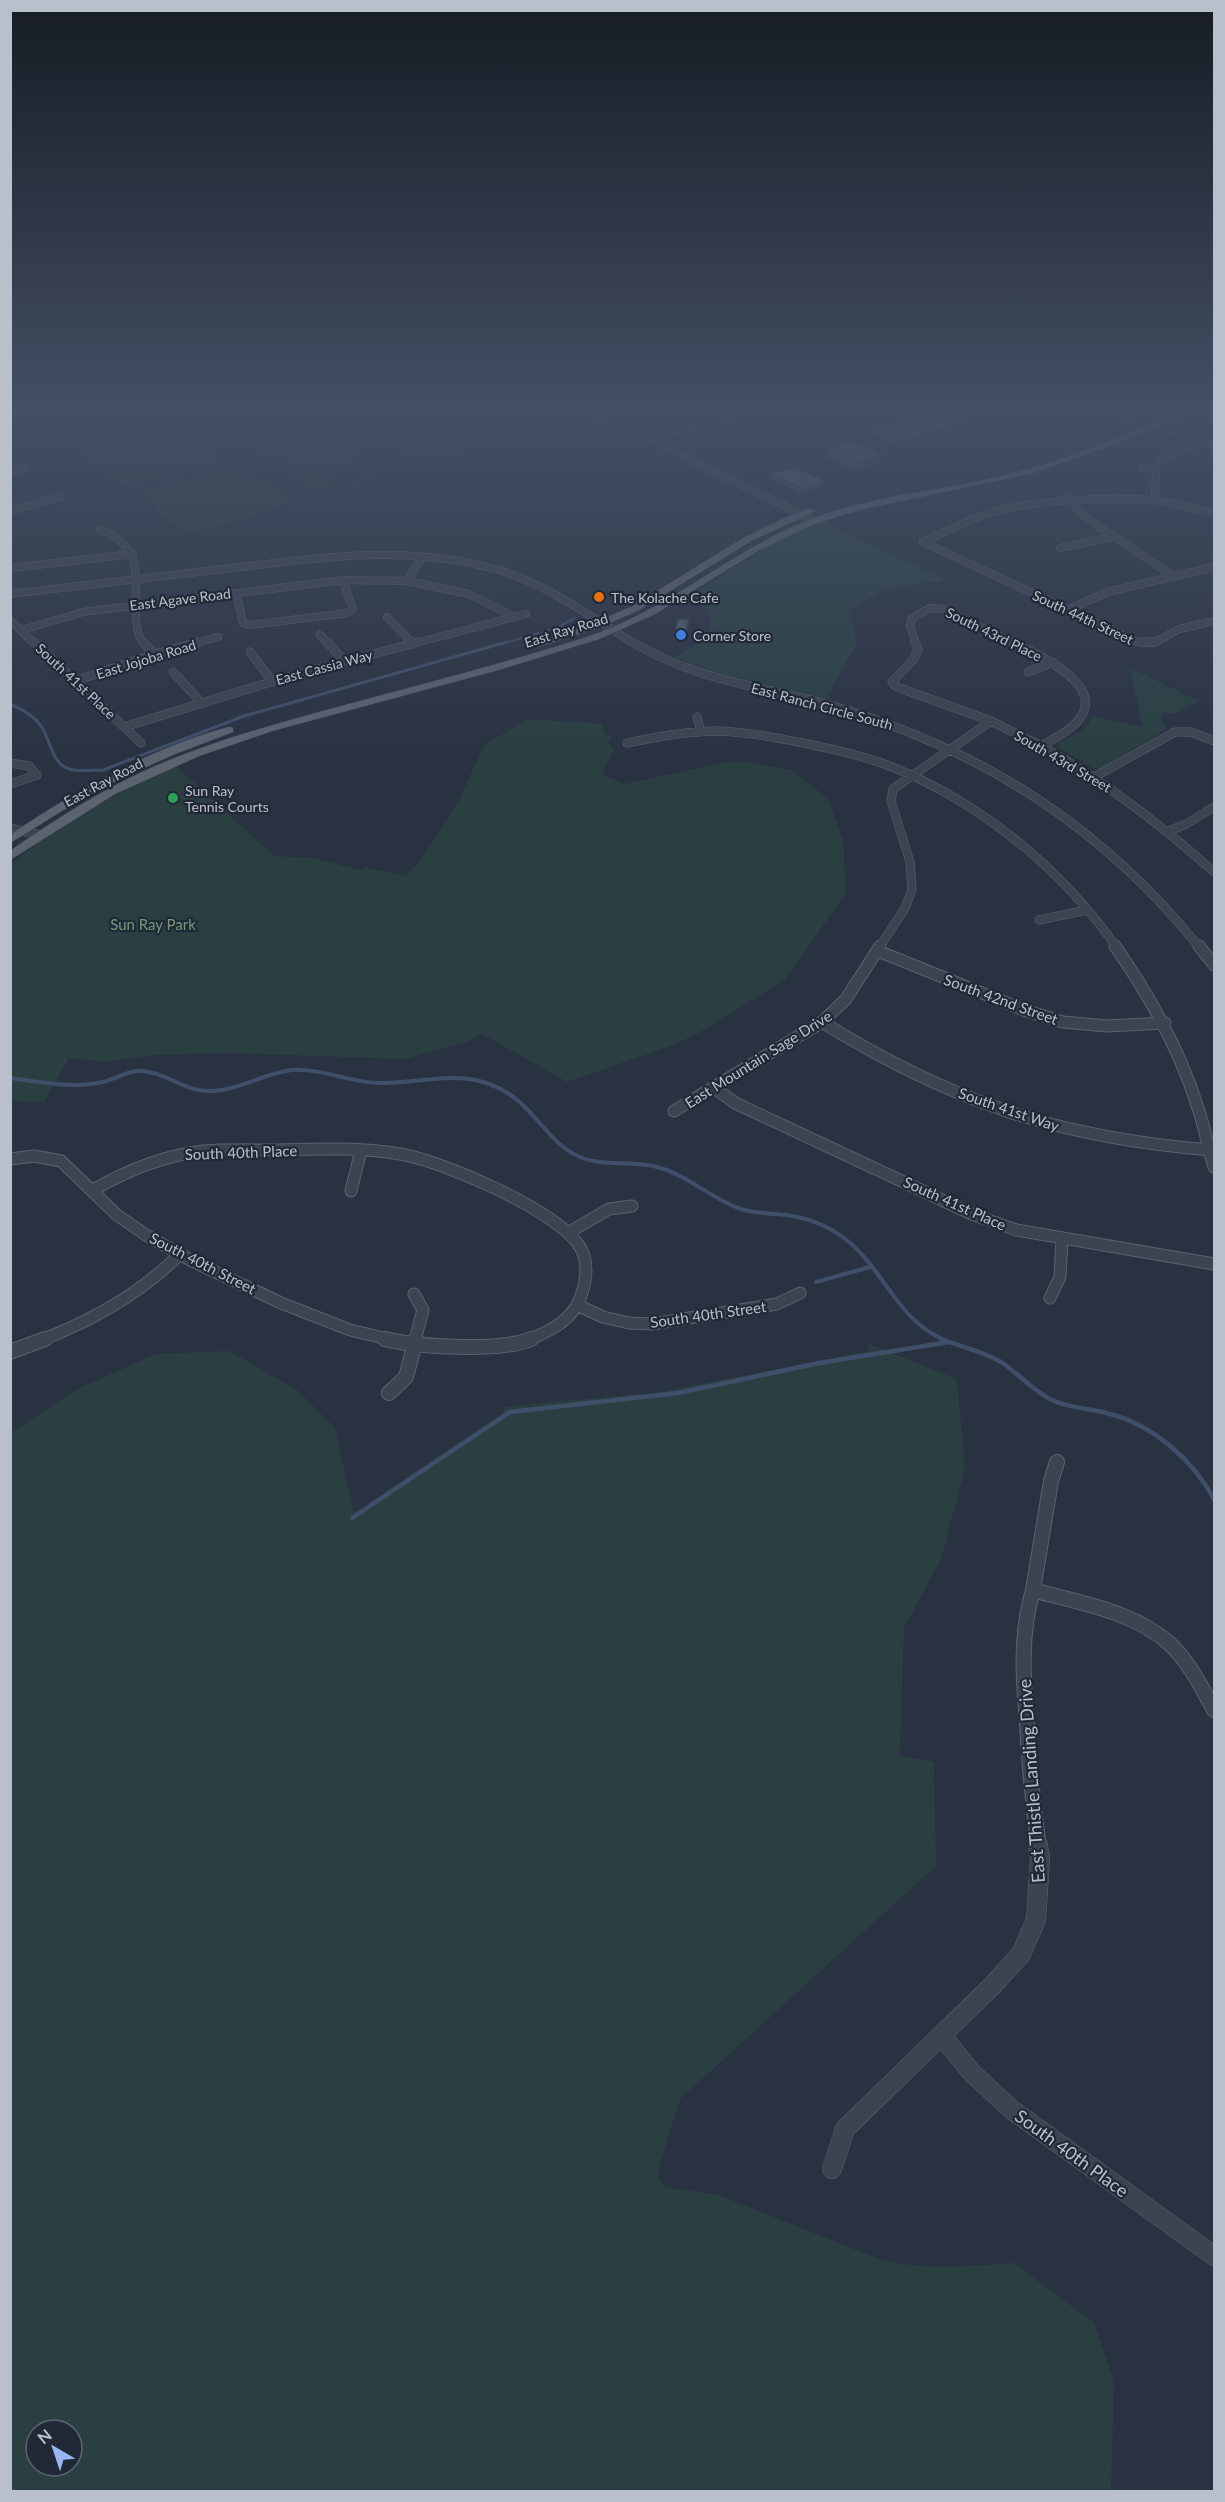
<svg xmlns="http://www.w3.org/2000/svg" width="1225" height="2502" font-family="Lato,sans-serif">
  <rect width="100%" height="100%" fill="#293241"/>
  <!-- green -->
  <path fill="#2b3f42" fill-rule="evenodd" d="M63 408H119L146 425 58 448 17 420Z
    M512 412 531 415 553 422 503 437H497L462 419 483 414Z
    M428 424 466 428 493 440 429 460H422L378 436Z
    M292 425 314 428 370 459 376 465V473L360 482 325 486 327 488 320 490 238 441 248 440C257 427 277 425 292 425ZM282 429 301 430 258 444 308 431 260 446 315 479 364 464 309 432 364 463 367 466V472C344 499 303 474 281 460 273 455 263 451 257 444L261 436Z
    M157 435 193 440 226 460 129 485 119 483 76 454 132 439Z
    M230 474 263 480 297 501C274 508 208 534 188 530 175 527 163 514 152 506L157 504 141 492 201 476Z
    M822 521 945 580 885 589 849 610 857 643 826 699 712 671 674 657C695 645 721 638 705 608L686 599 767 546Z
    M1130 668 1199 701 1177 713H1163L1161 719 1166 727 1163 731 1100 769 1093 768 1056 746C1066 736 1089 733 1092 716L1142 727Z
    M528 719 602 724 605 734 611 737 608 742 614 750 602 774 624 784 727 762H748L792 770 828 799 843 840 846 893 785 980 697 1034 671 1046 567 1082 482 1034 466 1042 405 1059 224 1053 153 1055 106 1062 69 1058 44 1102H22L11 1099V864C62 824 116 793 176 766L274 856 313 858 361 870 364 867 405 876 420 861 459 800 484 745Z
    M867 1343 957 1379 965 1468 941 1559 904 1628 900 1756 934 1762 936 1866 680 2099 657 2175 665 2187 718 2195 879 2259C924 2271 968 2266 1014 2263L1094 2323 1114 2381 1111 2491H11V1433L76 1390 155 1354 229 1351 297 1390 335 1428 354 1513 504 1412V1407L660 1392 870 1351ZM36 2430H72V2466H36Z"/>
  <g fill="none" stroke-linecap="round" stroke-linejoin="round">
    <!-- stream-far3 -->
    <path stroke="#404f69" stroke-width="2" d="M501 644 554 629 575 618"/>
    <!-- stream-far2 -->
    <path stroke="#404f69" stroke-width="3" d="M10 704C22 709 33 715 41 726 51 740 51 763 69 769 80 772 92 770 103 770L244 716 507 642"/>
    <!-- stream-far1 -->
    <path stroke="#404f69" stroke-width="4" d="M10 1078C39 1082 69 1088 98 1083 112 1081 124 1072 138 1071 162 1070 182 1090 207 1091 237 1092 263 1073 292 1070 322 1068 350 1083 380 1083 414 1084 449 1072 483 1082 533 1096 542 1141 580 1157 604 1167 632 1160 657 1167 688 1175 711 1199 741 1209 756 1214 771 1213 787 1215 807 1218 828 1226 844 1238 884 1268 897 1321 945 1340
      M816 1282 870 1267"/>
    <!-- stream -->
    <path stroke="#404f69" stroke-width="4.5" d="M941 1339C961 1347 983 1351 1001 1362 1019 1374 1033 1391 1052 1400 1071 1409 1091 1408 1110 1414 1153 1425 1193 1460 1214 1499
      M352 1518 510 1412 678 1393 819 1363 949 1342"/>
    <defs>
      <path id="minor-far4" d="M587 408 813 520
        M1110 408 1214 445
        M10 413 31 408
        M812 413 823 408
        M651 439 748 408
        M1203 441 1160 461 1156 468 1155 500C1108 497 1035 499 990 513 968 520 945 532 923 542L1137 642 1154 643 1179 629 1214 621
        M1142 467 1156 468
        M10 472 24 468
        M1067 496 1086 518 1173 576
        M1155 500 1214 513
        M10 511 60 497
        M100 529C147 551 133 574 136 617 137 628 137 635 144 644
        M1060 548 1113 537
        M10 568 133 554
        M407 581 423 556
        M236 593 243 623 250 625 348 613 353 609 343 580
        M10 594C84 586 158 576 232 568 324 557 418 543 508 573 554 589 594 619 635 644
        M1068 610 1107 592 1214 567
        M387 617 413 644
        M10 620 35 644
        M22 630 83 612 343 580 407 581 469 594 515 617
        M320 635 328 644
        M193 644 218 637
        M412 644 526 614
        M916 644 910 626 912 618 930 608 943 609 1016 644"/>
      <path id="minor-far3" d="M34 642 141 743
        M143 642 155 654
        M327 642 345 662
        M411 642 413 644
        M632 642C701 683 766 686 839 708 985 751 1104 829 1200 948
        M915 642 918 650 913 660 892 682 897 687 991 721 1041 746
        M1012 642C1035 653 1101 682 1082 715 1074 729 1055 738 1041 746
        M1142 642H1155
        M250 652 272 681
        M173 672 200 701
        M1028 672 1053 662
        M75 681 155 654 198 642
        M697 717 701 732
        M124 727 274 681 418 642
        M627 743C657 737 687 731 717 731 748 732 778 738 808 744 835 750 861 755 887 765 978 800 1061 868 1117 948
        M1041 746C1105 781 1160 824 1214 872
        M10 763 29 766 37 775 10 784
        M1094 777 1175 732H1191L1214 741
        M10 828 40 835
        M1169 831 1186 824 1214 807
        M1039 920 1087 910
        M879 948 905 908 912 890 910 862 891 801 893 789 991 721"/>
      <path id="minor-far2" d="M1115 946C1149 995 1179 1048 1197 1105 1204 1125 1208 1146 1214 1167
        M1199 946 1214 965
        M878 951 1024 1010 1063 1022 1107 1026 1165 1023
        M822 1022C951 1102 1060 1138 1211 1150
        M713 1087 735 1103 974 1215 1016 1230 1214 1264
        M674 1111 822 1022 846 999 880 946
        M10 1159 34 1156 61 1161 117 1215 146 1235 192 1261 281 1303 350 1330 392 1340
        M93 1190C128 1170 164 1155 204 1151 227 1149 250 1150 273 1150 315 1149 358 1147 400 1154 443 1161 553 1209 578 1244 591 1261 586 1287 577 1305
        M351 1191 361 1150
        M568 1233 609 1209 632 1206
        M414 1294 423 1310 415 1340
        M1050 1298 1060 1277 1062 1239
        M41 1340C94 1320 140 1294 180 1254
        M528 1340C547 1332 566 1324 577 1305L603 1317 629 1323 652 1324 777 1304 800 1293"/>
      <path id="minor-far1" d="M385 1339C418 1347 501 1352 531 1339
        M10 1352 45 1339
        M389 1393 406 1377 416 1339
        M1033 1590C1079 1603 1134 1611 1170 1644 1189 1662 1202 1688 1214 1710
        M1039 1847C1033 1806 1029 1765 1027 1723 1023 1678 1020 1634 1033 1590L1051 1481 1057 1462"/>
      <path id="minor" d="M942 2036 972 2073 1011 2109 1214 2256
        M832 2169 845 2129 993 1985 1021 1954 1036 1920 1040 1858 1038 1846"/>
      <path id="major" d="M1192 408H1202L1105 448 1033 473 859 510 814 524 759 550 655 614 599 639 498 670 272 731 199 756 115 794 10 860V851C56 819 103 789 153 767 208 743 265 727 323 711 411 687 500 665 587 637 667 611 729 552 807 521 870 495 940 492 1006 475 1070 459 1130 432 1192 408Z
        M809 509 816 511 751 541 639 610 598 628 538 647 533 644 592 624 633 606 745 537 787 517Z
        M229 727 233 728V732L175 754 119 779 65 809 10 843V835C75 791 153 747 229 727Z"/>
    </defs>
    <!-- minor-far4 casing -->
    <use href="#minor-far4" stroke="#5b626f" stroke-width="8"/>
    <!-- minor-far3 casing -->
    <use href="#minor-far3" stroke="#5b626f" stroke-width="9"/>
    <!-- minor-far2 casing -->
    <use href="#minor-far2" stroke="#5b626f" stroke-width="13"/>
    <!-- minor-far1 casing -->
    <use href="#minor-far1" stroke="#5b626f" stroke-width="16"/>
    <!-- minor casing -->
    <use href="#minor" stroke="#5b626f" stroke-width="20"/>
    <!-- major casing -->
    <use href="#major" stroke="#464d5b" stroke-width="1"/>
    <!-- minor-far4 -->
    <use href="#minor-far4" stroke="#3d4451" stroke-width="7"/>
    <!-- minor-far3 -->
    <use href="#minor-far3" stroke="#3d4451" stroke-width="8"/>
    <!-- minor-far2 -->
    <use href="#minor-far2" stroke="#3d4451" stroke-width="11"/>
    <!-- minor-far1 -->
    <use href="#minor-far1" stroke="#3d4451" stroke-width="14"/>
    <!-- minor -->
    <use href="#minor" stroke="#3d4451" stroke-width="19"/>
    <!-- major -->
    <use href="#major" fill="#5b6371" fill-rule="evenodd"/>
  </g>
  <!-- wall -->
  <path fill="#444d5b" d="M962 415 975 420 974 423 953 424V430L941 429 933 434 921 433 919 439 893 445 869 434V431Z
    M829 449 880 463 857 471 828 458Z
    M771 474 825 481 824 485 802 493 771 479Z
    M688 629 685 641 674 640 675 630Z"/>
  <!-- shaded-wall -->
  <path fill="#373e4a" d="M942 426 941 429 933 434 934 431Z
    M922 430 919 439 893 445 894 442Z
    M882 454 880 463 857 471 858 462Z
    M825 481 824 485 802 493V489Z
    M689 619 688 629 685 641 686 631Z"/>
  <!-- building -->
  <path fill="#4f596a" stroke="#373e4a" stroke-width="1.5" d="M937 408H943L953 411 960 409 962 415 975 420 952 421 954 427 942 426 934 431 922 430 920 436 894 442 869 431Z
    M852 441 882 454 858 462 829 449Z
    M794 467 825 481 802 489 771 474Z
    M678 619H689L686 631 675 630Z"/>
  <!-- sky -->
  <linearGradient id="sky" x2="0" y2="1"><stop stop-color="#171c24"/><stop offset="0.54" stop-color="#434f65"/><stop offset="1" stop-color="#434f65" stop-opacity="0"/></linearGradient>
  <rect width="1225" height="758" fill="url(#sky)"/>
  <!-- markers -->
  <circle fill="#e8710a" stroke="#212937" stroke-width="2" cx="599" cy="597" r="6"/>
  <circle fill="#3f7fe0" stroke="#212937" stroke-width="2" cx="681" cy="635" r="6"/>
  <circle fill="#2e9e5b" stroke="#212937" stroke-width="2" cx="173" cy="798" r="6"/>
  <g text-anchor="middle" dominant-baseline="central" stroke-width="4.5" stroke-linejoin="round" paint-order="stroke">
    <!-- far-poi labels -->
    <g font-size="14" fill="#bac0cb" stroke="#212937" text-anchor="start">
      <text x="611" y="597">The Kolache Cafe</text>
      <text x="693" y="635">Corner Store</text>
      <text x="185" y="790">Sun Ray<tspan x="185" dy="16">Tennis Courts</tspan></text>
    </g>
    <!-- far-street labels -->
    <g font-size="14" fill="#bac0cb" stroke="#212937">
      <text transform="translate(180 599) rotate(-7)">East Agave Road</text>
      <text transform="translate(1083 617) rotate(25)">South 44th Street</text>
      <text transform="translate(566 630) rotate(-17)">East Ray Road</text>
      <text transform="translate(994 634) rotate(26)">South 43rd Place</text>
      <text transform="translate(146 659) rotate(-17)">East Jojoba Road</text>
      <text transform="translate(324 667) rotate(-15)">East Cassia Way</text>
      <text transform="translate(76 681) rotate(43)">South 41st Place</text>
      <text transform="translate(822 706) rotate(15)">East Ranch Circle South</text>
      <text transform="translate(1063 761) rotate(30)">South 43rd Street</text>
      <text transform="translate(103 782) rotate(-28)">East Ray Road</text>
    </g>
    <!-- park labels -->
    <g font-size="15" fill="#739b7d" stroke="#212937">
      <text x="153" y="924">Sun Ray Park</text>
    </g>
    <!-- street labels -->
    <g font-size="15" fill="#bac0cb" stroke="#212937">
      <text transform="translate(1001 999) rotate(20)">South 42nd Street</text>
      <text transform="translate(758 1059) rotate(-32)">East Mountain Sage Drive</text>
      <text transform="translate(1009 1109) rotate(19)">South 41st Way</text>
      <text transform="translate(241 1152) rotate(-2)">South 40th Place</text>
      <text transform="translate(955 1203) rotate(24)">South 41st Place</text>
      <text transform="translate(203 1263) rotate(27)">South 40th Street</text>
      <text transform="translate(708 1314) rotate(-8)">South 40th Street</text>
    </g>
    <!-- near-street labels -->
    <g font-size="18" fill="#bac0cb" stroke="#212937">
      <text transform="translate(1031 1781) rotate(-94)">East Thistle Landing Drive</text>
      <text transform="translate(1072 2153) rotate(36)">South 40th Place</text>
    </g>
  </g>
  <!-- border -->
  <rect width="1225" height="2502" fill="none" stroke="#bac0cb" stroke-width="24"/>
  <!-- north arrow -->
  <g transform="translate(54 2448) rotate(321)"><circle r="28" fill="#212937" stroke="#5e6572" stroke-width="1.5"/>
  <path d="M0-4.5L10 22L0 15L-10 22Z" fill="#98b7f2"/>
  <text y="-9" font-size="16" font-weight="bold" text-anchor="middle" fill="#bac0cb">N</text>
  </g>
</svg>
